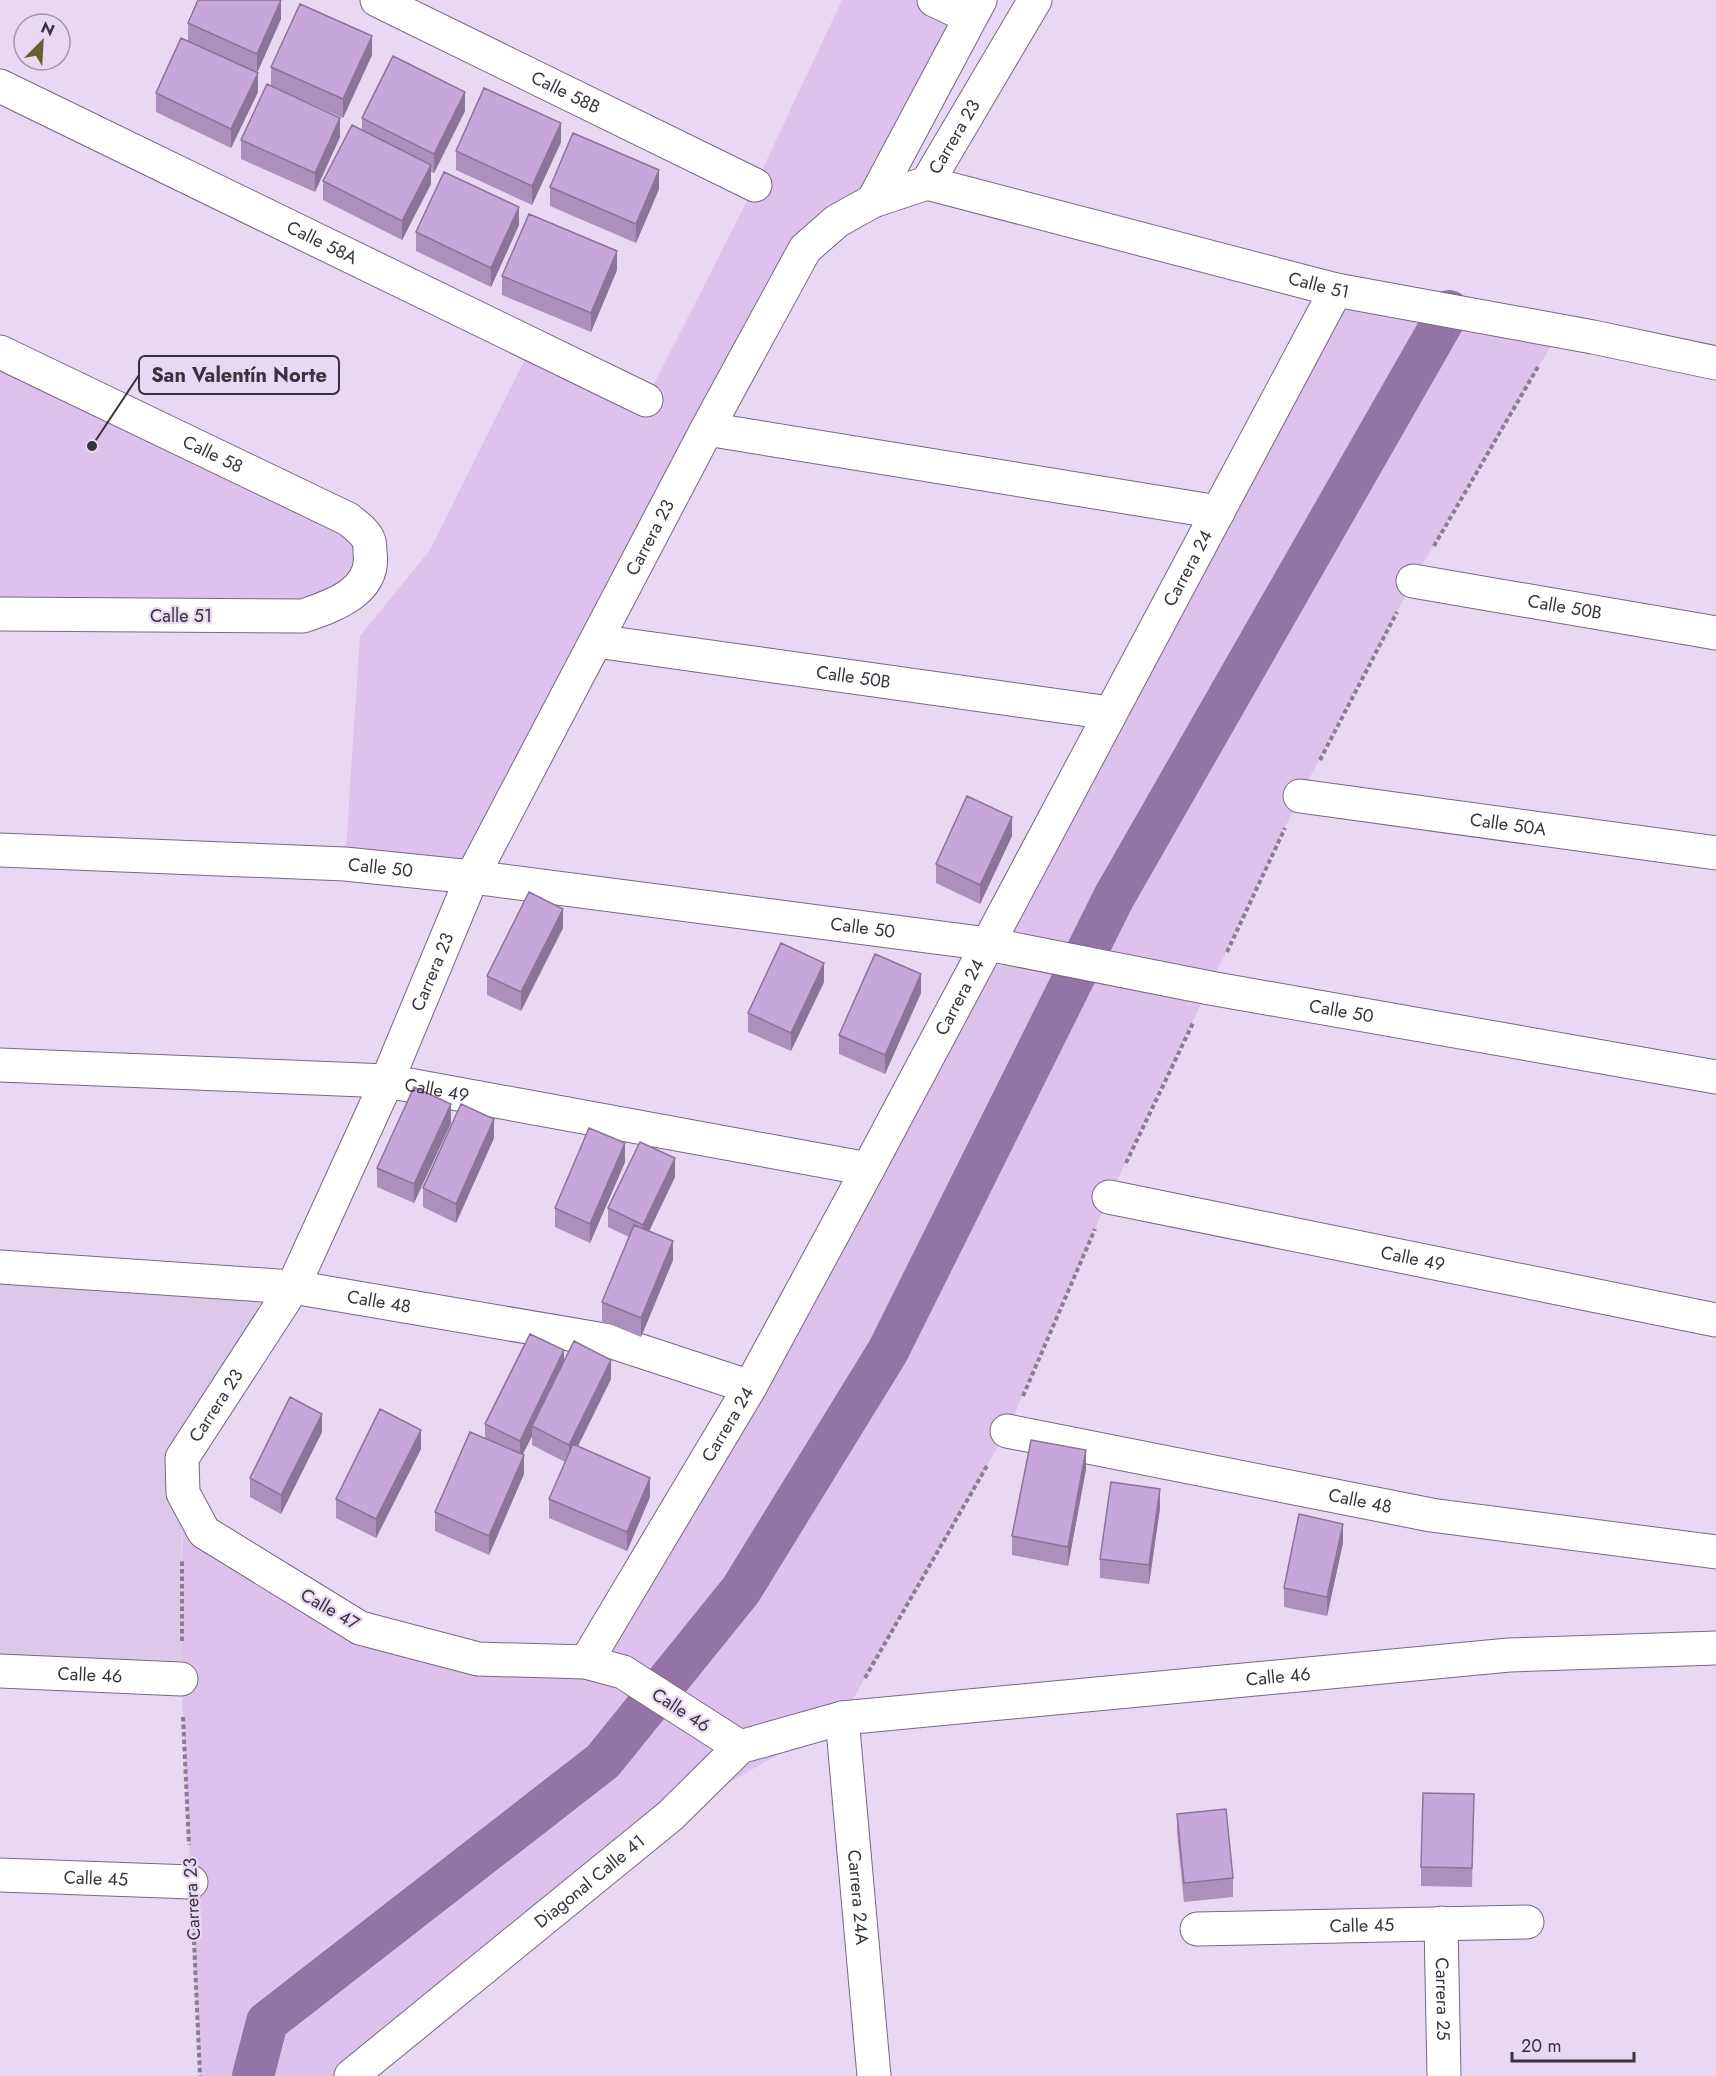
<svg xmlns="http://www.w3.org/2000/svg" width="1716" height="2076" font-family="Jost,sans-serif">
  <rect width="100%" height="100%" fill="#e8d8f3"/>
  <!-- built -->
  <path fill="#dcc9e9" d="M0 1267 293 1287 182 1458 181 1679 0 1671Z"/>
  <!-- green -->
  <path fill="#ddc2ed" d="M842 0H934L970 17 873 201 805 249 472 877 345 864 360 636 430 550 532 345 646 400 755 185Z
    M1340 294 1555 339 1413 581 1300 796 1109 1197 1007 1431 842 1718 670 1816 351 2076H200L181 1679 183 1493 204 1532 360 1628 586 1662Z
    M0 355 368 537 331 606 0 609Z"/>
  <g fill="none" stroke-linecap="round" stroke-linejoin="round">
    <!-- canal -->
    <path stroke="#9474a7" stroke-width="42" d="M253 2076 267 2022 603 1761 741 1590 888 1351 1114 897 1449 311"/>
    <defs>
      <g id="minor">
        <path id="s1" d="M377 0 755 185"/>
        <path d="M934 0 970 17"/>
        <path id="s2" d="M0 86 646 400"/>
        <path id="s3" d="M927 183 1336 290 1593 337 1716 363"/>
        <path d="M873 201 980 0"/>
        <path id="s4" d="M0 352 348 519C354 524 365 532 368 539 370 542 370 548 370 552 376 592 332 606 303 616L0 614"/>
        <path d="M707 429 1218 512"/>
        <path id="s5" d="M1413 581 1716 633"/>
        <path id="s6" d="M596 641 1110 713"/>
        <path id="s7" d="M1300 796 1716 853"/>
        <path id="s8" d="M0 850 345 864 472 877 988 944 1210 988 1716 1077"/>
        <path id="s9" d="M0 1065 387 1081 868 1169"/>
        <path id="s10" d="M1109 1197 1716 1320"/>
        <path id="s11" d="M0 1267 293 1287 610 1341 750 1387"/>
        <path id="s12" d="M1007 1431 1431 1515 1716 1552"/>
        <path id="s13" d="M586 1662 478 1659 360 1628 204 1532 183 1493 182 1458 293 1287 387 1081 472 877 707 429 805 249 837 221 873 201 927 183 1035 0"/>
        <path id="s14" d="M0 1671 181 1679"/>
        <path id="s15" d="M842 1718 874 2076"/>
        <path id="s16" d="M740 1747 623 1672 586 1662 750 1387 868 1169 1336 290"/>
        <path id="s17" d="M0 1875 191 1882"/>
        <path id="s18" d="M1441 1923 1444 2076"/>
        <path id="s19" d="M1197 1929 1527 1922"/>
        <path id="s20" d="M351 2076 670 1816 740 1747 842 1718 1509 1655 1716 1648"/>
      </g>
    </defs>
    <!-- minor casing -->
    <use href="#minor" stroke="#776880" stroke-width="35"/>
    <!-- path -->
    <path stroke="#887e8f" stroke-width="4" stroke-dasharray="4.5 3" stroke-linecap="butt" d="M1434 546 1539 365
      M1320 760 1397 612
      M1227 952 1285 828
      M1126 1163 1193 1023
      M1023 1396 1095 1229
      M182 1641V1561
      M865 1678 988 1464
      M183 1717 189 1845
      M193 1918 200 2076"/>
    <!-- minor -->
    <use href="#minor" stroke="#fff" stroke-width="33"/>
  </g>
  <!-- wall -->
  <path fill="#ab8fbc" d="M281 19 257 73 258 92 231 148 156 112V93L188 40V23Z
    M372 55 343 118 271 86V67Z
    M465 111 434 173 431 172V184L402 240 323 200V181L362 130V118Z
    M340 137 315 192 241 159V140Z
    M561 142 532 205 456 170V151Z
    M550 187 659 189 636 243 550 206Z
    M519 225 491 287 416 251V232Z
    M617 270 591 332 502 295V276Z
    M1012 836 980 904 936 883V864Z
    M563 928 521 1011 487 995V976Z
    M824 982 791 1051 748 1032V1013Z
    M921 993 885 1074 839 1054V1035Z
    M451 1123 414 1203 377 1187V1168Z
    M494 1138 456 1223 423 1207V1188Z
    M625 1162 590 1243 555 1227V1208Z
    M675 1177 649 1231 673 1260 641 1337 602 1321V1302L629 1237 608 1227V1208Z
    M564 1361 611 1379 578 1446 650 1497 627 1551 549 1518V1499L565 1462 532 1445V1436L522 1455 524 1474 489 1555 435 1531V1512L485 1439V1424Z
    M322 1432 281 1514 250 1497V1478Z
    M421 1449 376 1538 336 1518V1499Z
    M1086 1469 1068 1566 1012 1555V1536Z
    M1160 1508 1149 1584 1100 1578V1559Z
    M1343 1543 1327 1616 1284 1607V1588Z
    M1474 1794 1472 1887 1421 1886V1867Z
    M1177 1814 1233 1878V1897L1184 1902 1177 1833Z"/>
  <!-- shaded-wall -->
  <path fill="#8b7499" d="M281 0V19L257 73V54Z
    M372 36V55L343 118V99Z
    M258 73V92L231 148V129Z
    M465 92V111L434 173V154Z
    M340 118V137L315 192V173Z
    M561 123V142L532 205V186Z
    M431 165V184L402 240V221Z
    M659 170V189L636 243V224Z
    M519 207V225L491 287V268Z
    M617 251V270L591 332V313Z
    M1012 817V836L980 904V885Z
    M563 909V928L521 1011V992Z
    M824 963V982L791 1051V1033Z
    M921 974V993L885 1074V1055Z
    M451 1104V1123L414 1203V1184Z
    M494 1119V1138L456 1223V1204Z
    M625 1143V1162L590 1243V1224Z
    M675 1158V1177L643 1244V1225Z
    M673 1241V1260L641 1337V1318Z
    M564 1350V1369L532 1426V1436L520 1460V1441Z
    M611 1360V1379L569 1464V1445Z
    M322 1414V1432L281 1514V1495Z
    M421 1430V1449L376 1538V1519Z
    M1086 1450V1469L1068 1566V1547Z
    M524 1455V1474L489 1555V1536Z
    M650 1478V1497L627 1551V1532Z
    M1160 1489V1508L1149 1584V1565Z
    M1343 1524V1543L1327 1616V1597Z"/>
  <!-- building -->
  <path fill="#c7a6db" stroke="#8b7499" stroke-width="1.5" d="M198 0H281L257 54 188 23Z
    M300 4 372 36 343 99 271 67Z
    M181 38 258 73 231 129 156 93Z
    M393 56 465 92 434 154 362 118Z
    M267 84 340 118 315 173 241 140Z
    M484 88 561 123 532 186 456 151Z
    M352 125 431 165 402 221 323 181Z
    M573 133 659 170 636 224 550 187Z
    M444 172 519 207 491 268 416 232Z
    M529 214 617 251 591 313 502 276Z
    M967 796 1012 817 980 885 936 864Z
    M529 892 563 909 521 992 487 976Z
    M781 943 824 963 791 1033 748 1013Z
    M875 954 921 974 885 1055 839 1035Z
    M414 1087 451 1104 414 1184 377 1168Z
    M461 1104 494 1119 456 1204 423 1188Z
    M589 1128 625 1143 590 1224 555 1208Z
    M640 1142 675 1158 643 1225 608 1208Z
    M634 1225 673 1241 641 1318 602 1302Z
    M530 1334 564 1350 520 1441 485 1424Z
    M574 1341 611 1360 569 1445 532 1426Z
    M290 1397 322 1414 281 1495 250 1478Z
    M380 1409 421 1430 376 1519 336 1499Z
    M470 1432 524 1455 489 1536 435 1512Z
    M1031 1440 1086 1450 1068 1547 1012 1536Z
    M573 1444 650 1478 627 1532 549 1499Z
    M1111 1482 1160 1489 1149 1565 1100 1559Z
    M1299 1514 1343 1524 1327 1597 1284 1588Z
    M1423 1793 1474 1794 1472 1868 1421 1867Z
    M1226 1809 1233 1878 1184 1883 1177 1814Z"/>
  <g text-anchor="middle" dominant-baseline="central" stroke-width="4.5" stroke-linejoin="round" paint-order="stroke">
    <!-- street labels -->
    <g font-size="18" fill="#39333d" stroke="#e8d8f3">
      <text stroke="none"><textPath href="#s1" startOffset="210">Calle 58B</textPath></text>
      <text stroke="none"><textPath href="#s13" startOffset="2049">Carrera 23</textPath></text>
      <text stroke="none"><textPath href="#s2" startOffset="358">Calle 58A</textPath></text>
      <text stroke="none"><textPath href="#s3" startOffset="405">Calle 51</textPath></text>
      <text stroke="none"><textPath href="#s4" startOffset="236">Calle 58</textPath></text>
      <text stroke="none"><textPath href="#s13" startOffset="1527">Carrera 23</textPath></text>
      <text stroke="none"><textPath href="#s16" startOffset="1426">Carrera 24</textPath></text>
      <text stroke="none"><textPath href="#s5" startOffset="154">Calle 50B</textPath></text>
      <text x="181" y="616">Calle 51</text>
      <text stroke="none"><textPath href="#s6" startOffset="260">Calle 50B</textPath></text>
      <text stroke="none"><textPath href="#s7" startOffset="210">Calle 50A</textPath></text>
      <text stroke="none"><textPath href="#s8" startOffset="381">Calle 50</textPath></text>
      <text stroke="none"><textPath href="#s8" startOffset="867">Calle 50</textPath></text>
      <text stroke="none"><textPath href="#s13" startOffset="1041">Carrera 23</textPath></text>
      <text stroke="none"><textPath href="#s16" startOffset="940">Carrera 24</textPath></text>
      <text stroke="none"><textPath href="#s8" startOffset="1353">Calle 50</textPath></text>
      <text stroke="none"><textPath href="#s9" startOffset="438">Calle 49</textPath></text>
      <text stroke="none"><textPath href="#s10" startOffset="310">Calle 49</textPath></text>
      <text stroke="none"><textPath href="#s11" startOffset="381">Calle 48</textPath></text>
      <text stroke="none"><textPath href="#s13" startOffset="555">Carrera 23</textPath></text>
      <text stroke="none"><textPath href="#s16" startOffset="454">Carrera 24</textPath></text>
      <text stroke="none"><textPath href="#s12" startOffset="360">Calle 48</textPath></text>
      <text transform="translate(330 1609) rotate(30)">Calle 47</text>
      <text stroke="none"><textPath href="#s14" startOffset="90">Calle 46</textPath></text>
      <text stroke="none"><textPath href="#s20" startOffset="1054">Calle 46</textPath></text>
      <text transform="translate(681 1710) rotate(33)">Calle 46</text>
      <text stroke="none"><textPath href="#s17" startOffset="96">Calle 45</textPath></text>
      <text stroke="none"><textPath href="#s20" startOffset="308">Diagonal Calle 41</textPath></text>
      <text stroke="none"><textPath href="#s15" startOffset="180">Carrera 24A</textPath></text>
      <text transform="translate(192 1899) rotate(-93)">Carrera 23</text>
      <text stroke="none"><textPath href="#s19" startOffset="165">Calle 45</textPath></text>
      <text stroke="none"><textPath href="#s18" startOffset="76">Carrera 25</textPath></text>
    </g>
  </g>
  <!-- callouts -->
  <path fill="none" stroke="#39333d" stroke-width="2" d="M92 446L139 375"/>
  <circle fill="#39333d" stroke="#e8d8f3" stroke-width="2" cx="92" cy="446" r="6"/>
  <rect fill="#e8d8f3" stroke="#39333d" stroke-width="2" x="139" y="356" width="200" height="38" rx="6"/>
  <g font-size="20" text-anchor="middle" font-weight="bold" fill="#39333d">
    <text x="239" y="382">San Valentín Norte</text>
  </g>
  <!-- north arrow -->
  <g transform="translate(42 42) rotate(24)"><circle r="28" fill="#e8d8f3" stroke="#a296aa" stroke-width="1.5"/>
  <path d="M0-4.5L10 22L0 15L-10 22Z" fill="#66602c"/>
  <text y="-9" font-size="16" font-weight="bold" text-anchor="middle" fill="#39333d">N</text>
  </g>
  <!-- scale -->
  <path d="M1512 2052v9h122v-9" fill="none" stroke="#39333d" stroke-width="3"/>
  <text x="1521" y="2052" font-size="18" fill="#39333d" stroke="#e8d8f3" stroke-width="4.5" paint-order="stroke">20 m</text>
</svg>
